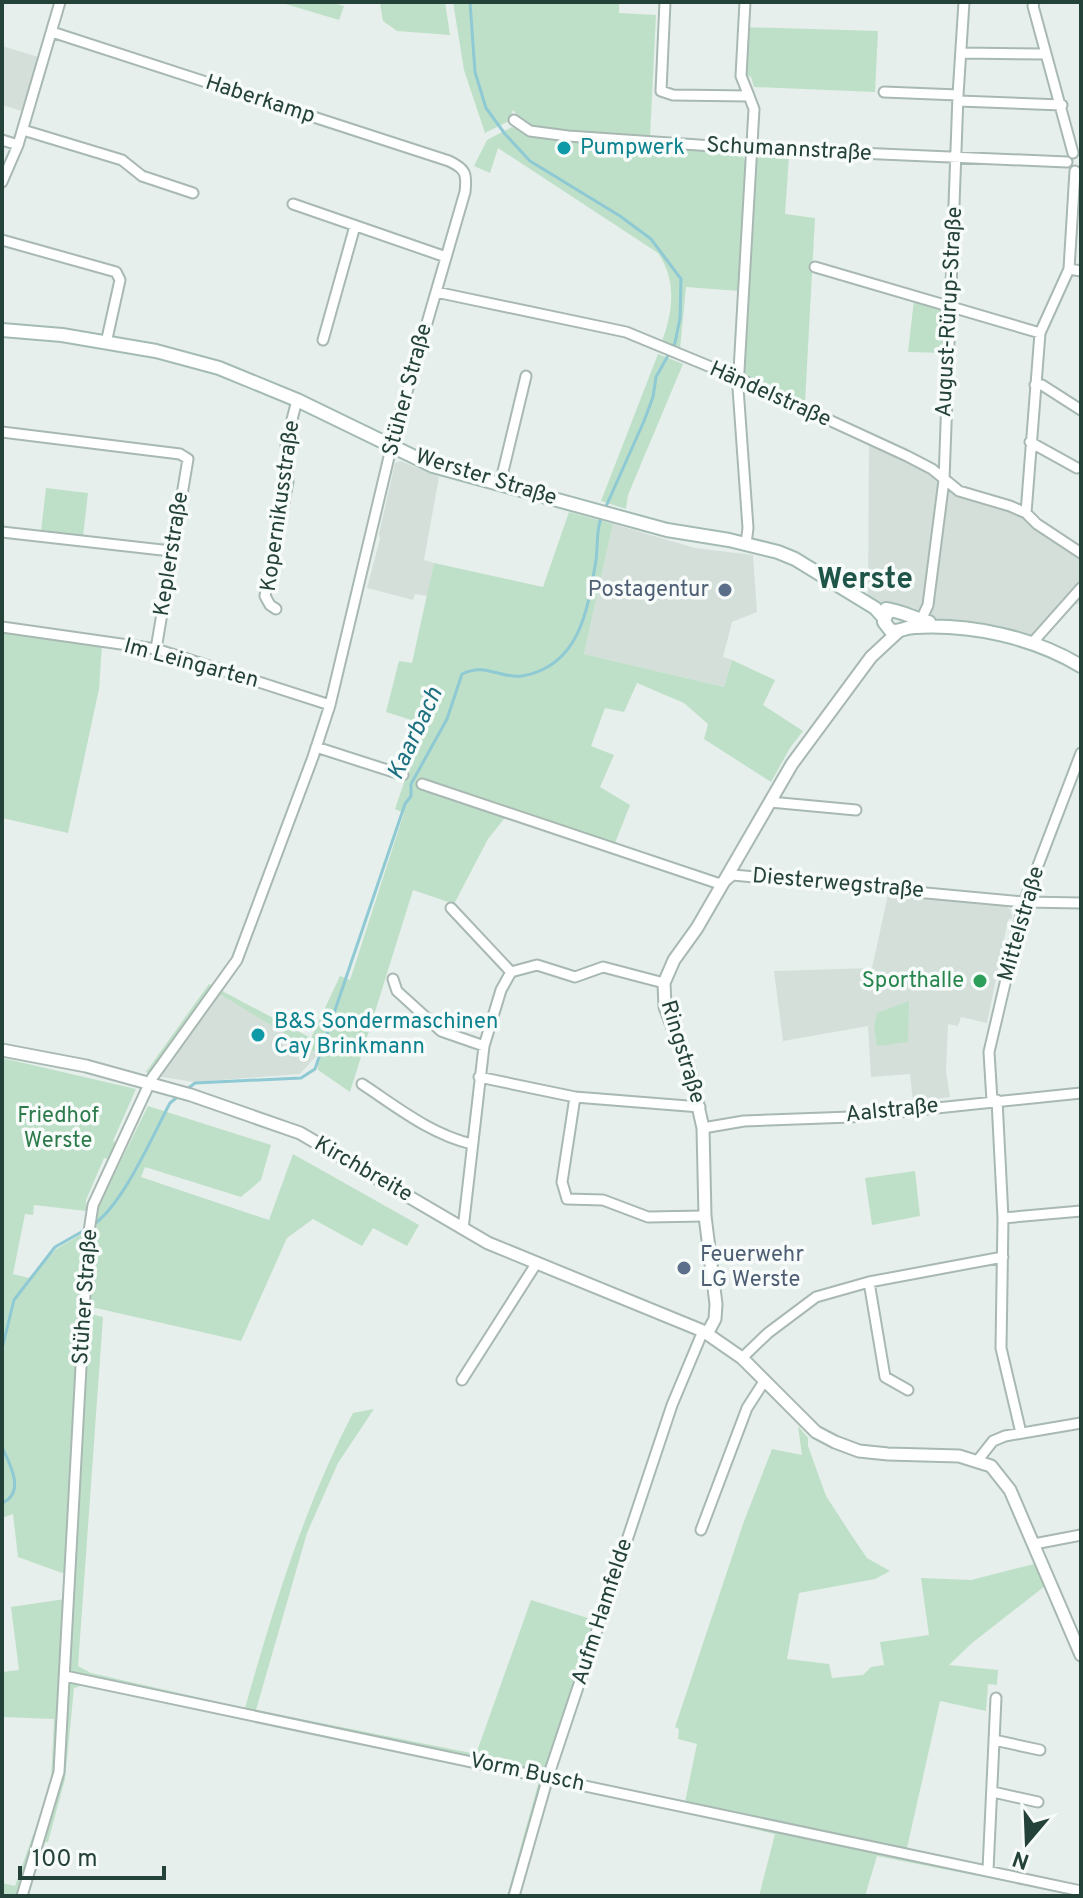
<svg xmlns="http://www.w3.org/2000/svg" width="1083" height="1898" font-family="Overpass,sans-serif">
  <rect width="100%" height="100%" fill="#e6efeb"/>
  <!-- built -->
  <path fill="#d4dfda" d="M2 46 38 57 22 111 2 105Z
    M869 442 929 473 948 489 973 496 1024 516 1081 553V601L1077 605 1069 600 1033 640 961 628 868 603Z
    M401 461 439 477 424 560 434 563 427 596 415 594 413 600 367 588 380 539 379 534 395 463Z
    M613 524 695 548 753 555 757 612 732 622 723 657 732 660 724 687 584 654Z
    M888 895 1005 904 1011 910 1012 918 1008 920 987 1023 961 1017 958 1026 948 1024 946 1071 950 1097 913 1102 910 1074 871 1077 868 1026 783 1041 774 971 872 968Z
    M216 992 318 1054 300 1074 194 1082 156 1076Z"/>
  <!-- green -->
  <path fill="#bfe0c8" d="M279 2H330L344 6 339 20Z
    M383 2H445L450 35 397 31 383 21 380 3Z
    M453 2H619V13L656 15 650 137 537 129 523 122 513 110 509 121 485 133 464 70Z
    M742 27 878 31 875 92 754 87 751 77 746 75Z
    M512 127 534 137 547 139 739 152 746 161 739 291 686 287 680 349 662 341C673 311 677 281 658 253L498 148 490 173 474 166 487 140Z
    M761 154 789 156 785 214 815 218 805 403 744 375 754 162Z
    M914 300 937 307 945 314 944 353 908 352Z
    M658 354 683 364 628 495 626 509 601 501Z
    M46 488 88 493 83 536 41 531Z
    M569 512 613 524 584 654 724 687 732 660 775 680 763 705 803 731 790 748 771 782 704 739 708 724 684 703 637 683 624 712 605 708 591 746 614 755 600 787 630 805 615 843 435 782 432 791 507 815 488 839 454 904 413 890 350 1092 318 1070V1054L216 992 156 1076 146 1072 209 984 311 1038 340 976 350 980 404 813 395 809 424 724 386 712 399 661 412 663 434 563 543 587Z
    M2 631 102 645 99 689 68 833 2 818Z
    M909 1001 908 1042 877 1046 874 1027 877 1013Z
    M2 1058 136 1089 113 1141 117 1143 109 1159 104 1158 86 1200V1211L34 1205 33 1215 25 1214 13 1274 29 1278 56 1249 85 1232 78 1311 103 1317 78 1666 91 1673 245 1708C274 1606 304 1507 353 1413L374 1409 338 1463 307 1533 256 1710 476 1754 531 1600 597 1621 547 1769 562 1777 685 1802 697 1744 678 1739 679 1729 675 1727 743 1524 772 1449 802 1455 798 1426 808 1438V1446L826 1496 852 1536 867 1558 890 1571 875 1579 799 1593 787 1659 829 1664 832 1678 863 1675 871 1667 884 1665 880 1642 929 1635 921 1578 971 1580 1034 1564 1045 1586 972 1643 949 1665 998 1670 997 1685 988 1684 986 1711 940 1701 907 1848 1081 1886V1896L877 1856 865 1896H759L775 1834 556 1782 548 1787 519 1896H507L539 1781 535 1778 81 1686 74 1688 65 1779 48 1842H45L27 1896H2V1883L15 1886 51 1784 54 1719 2 1717V1672L19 1670 11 1607 65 1599 66 1571 62 1573 18 1557 13 1514 2 1518Z
    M148 1106 271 1145 261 1180 241 1197 145 1167 141 1177 269 1220 293 1154 419 1225 407 1246 373 1228 362 1246 313 1219 287 1238 241 1341 87 1306 99 1205Z
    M915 1171 920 1216 872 1225 865 1178Z"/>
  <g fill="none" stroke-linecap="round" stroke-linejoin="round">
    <!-- stream -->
    <path stroke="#8ec9d4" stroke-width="3" d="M470 2 475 72 486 108 505 134 530 161 620 216 651 239 681 279 680 318 675 343 656 377 653 397 644 421 604 511
      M186 1090 195 1083 301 1078 315 1069 405 804 411 796V784L447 719 462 674C486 662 500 679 522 676 580 666 588 609 596 560 598 546 596 531 601 518
      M91 1226C121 1209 153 1135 170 1103L180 1095
      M2 1349 14 1300 55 1247 85 1230
      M2 1447C10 1464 26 1493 2 1503"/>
    <defs>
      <path id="minor" d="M665 2 661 91 673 95 749 96 754 109 738 388 748 528 746 544
        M745 2 741 76 749 96
        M1034 2 1033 6 1073 153
        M962 53 1046 54
        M884 92 958 95
        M959 101 1062 105
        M514 120 530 131 568 136 742 148 1067 162
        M23 130 122 160 142 176 193 193
        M2 140 18 145
        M2 182 18 145 60 2
        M293 204 446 257
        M2 240 116 272 120 280 106 343
        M815 267 1040 333
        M1069 269 1081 271
        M436 292 626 332 740 379 907 456 932 469 959 491 1010 506 1026 513 1037 524 1081 553
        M323 340 355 226
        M1035 385H1042L1081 410
        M2 432 180 454 188 459 156 649
        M1030 442 1077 468
        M500 484 526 376
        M1026 513 1040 333 1069 269 1075 171
        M2 532 171 551
        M276 609 270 605 265 596 288 482 286 443 297 400
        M921 620 928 605 944 480 958 95 964 2
        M2 627 156 649 330 705
        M1033 642 1081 588
        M316 747 403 775
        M422 784 717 883H723L733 875 1024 902 1081 903
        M770 802 856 810
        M451 908 511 972
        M393 979 397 991 441 1031 484 1046
        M479 1077 575 1097 700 1107
        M362 1084C397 1107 430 1134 472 1144
        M575 1097 562 1182 567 1199 603 1200 648 1217 705 1216
        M997 1100 1003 1218 1001 1348 1021 1433
        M992 1101 989 1052 1024 902 1081 753
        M703 1128 744 1121 851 1117 1081 1093
        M1003 1218 1081 1211
        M463 1229 484 1046 501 990 511 972 537 965 575 977 603 967 664 983
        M869 1282 885 1377 908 1390
        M742 1358 768 1333 816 1297 869 1282 1003 1257
        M462 1380 536 1264
        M978 1460 993 1441 1005 1436 1081 1423
        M701 1530 747 1408 765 1380
        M1034 1544 1081 1535
        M65 1676 1081 1891
        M994 1740 1040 1750
        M993 1792 1038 1802
        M988 1870 996 1698
        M22 1896 59 1772 88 1238 93 1205 152 1078 237 960 313 757 330 705 393 440 465 192C467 174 466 169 449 161L52 32
        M514 1896 548 1777 672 1405 703 1331"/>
      <path id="tertiary" d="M2 1050 86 1066 191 1095 300 1133 488 1243 703 1331 742 1358 816 1432 835 1442 859 1451 888 1454 959 1456 991 1466 1010 1490 1081 1655
        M707 1334 715 1319 716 1304 705 1216 703 1128 691 1075 665 1007 664 983 674 960 697 928 792 764 871 657 899 631"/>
      <path id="secondary" d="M2 330 62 335 156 351 219 368 297 400 433 466 667 530 729 540 778 552 795 559 875 608 884 618
        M886 609C901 611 913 618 929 622
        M891 610 886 615 884 622 891 631C899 632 906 627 915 627 972 624 1032 637 1081 666"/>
    </defs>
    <!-- minor casing -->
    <use href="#minor" stroke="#a8b8b2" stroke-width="13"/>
    <!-- tertiary casing -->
    <use href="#tertiary" stroke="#a8b8b2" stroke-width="15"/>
    <!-- secondary casing -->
    <use href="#secondary" stroke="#a4bbb3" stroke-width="16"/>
    <!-- minor -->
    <use href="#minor" stroke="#fff" stroke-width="9"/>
    <!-- tertiary -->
    <use href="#tertiary" stroke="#fff" stroke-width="11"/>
    <!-- secondary -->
    <use href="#secondary" stroke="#fff" stroke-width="12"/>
  </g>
  <!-- markers -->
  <g fill="#0f9aa8" stroke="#f7fbf9" stroke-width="3">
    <circle cx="564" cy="148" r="8"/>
    <circle cx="258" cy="1035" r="8"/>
  </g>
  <g fill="#5c6f8a" stroke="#f7fbf9" stroke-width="3">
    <circle cx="725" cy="590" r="8"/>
    <circle cx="684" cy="1268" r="8"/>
  </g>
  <circle fill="#2e9e5b" stroke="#f7fbf9" stroke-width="3" cx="980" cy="981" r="8"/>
  <g text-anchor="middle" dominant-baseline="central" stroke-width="7" stroke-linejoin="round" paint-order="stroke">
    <!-- street labels -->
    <g font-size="22" fill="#24423a" stroke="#f7fbf9">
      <text transform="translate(260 100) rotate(18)">Haberkamp</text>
      <text transform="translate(789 150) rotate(3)">Schumannstraße</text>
      <text transform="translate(950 312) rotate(-87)">August-Rürup-Straße</text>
      <text transform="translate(408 390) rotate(-75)">Stüher Straße</text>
      <text transform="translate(770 395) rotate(24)">Händelstraße</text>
      <text transform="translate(486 478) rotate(17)">Werster Straße</text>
      <text transform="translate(281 506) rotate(-82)">Kopernikusstraße</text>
      <text transform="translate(172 554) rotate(-81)">Keplerstraße</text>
      <text transform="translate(191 664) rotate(15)">Im Leingarten</text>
      <text transform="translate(838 884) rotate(5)">Diesterwegstraße</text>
      <text transform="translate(1022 924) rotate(-74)">Mittelstraße</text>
      <text transform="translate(682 1052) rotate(73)">Ringstraße</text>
      <text transform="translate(892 1111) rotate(-6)">Aalstraße</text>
      <text transform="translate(363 1170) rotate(30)">Kirchbreite</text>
      <text transform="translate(86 1297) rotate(-86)">Stüher Straße</text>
      <text transform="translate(603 1612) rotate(-72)">Aufm Hamfelde</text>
      <text transform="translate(527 1773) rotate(12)">Vorm Busch</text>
    </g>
    <!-- culture labels -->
    <g font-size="22" fill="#0d838f" stroke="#f7fbf9" text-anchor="start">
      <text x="580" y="148">Pumpwerk</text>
      <text x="274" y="1022">B&amp;S Sondermaschinen<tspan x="274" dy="25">Cay Brinkmann</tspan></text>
    </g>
    <!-- service labels -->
    <g font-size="22" fill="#4e5e75" stroke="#f7fbf9" text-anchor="end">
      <text x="709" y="590">Postagentur</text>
      <text x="700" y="1255" text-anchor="start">Feuerwehr<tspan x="700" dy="25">LG Werste</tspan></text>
    </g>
    <!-- leisure labels -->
    <g font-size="22" fill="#27864d" stroke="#f7fbf9" text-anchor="end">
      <text x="964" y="981">Sporthalle</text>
    </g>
    <!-- park labels -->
    <g font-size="22" fill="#2d7a4b" stroke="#f7fbf9">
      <text x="58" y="1116">Friedhof<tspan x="58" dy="25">Werste</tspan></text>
    </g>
    <!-- water labels -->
    <g font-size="24" font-style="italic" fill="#1c6f80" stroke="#f7fbf9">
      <text transform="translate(416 734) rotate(-65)">Kaarbach</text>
    </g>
    <!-- district labels -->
    <g font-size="30" font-weight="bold" fill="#1f5548" stroke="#f7fbf9">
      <text x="865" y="580">Werste</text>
    </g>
  </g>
  <!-- border -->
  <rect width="1083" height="1898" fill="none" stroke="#24423a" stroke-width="8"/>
  <!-- north arrow -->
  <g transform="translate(1027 1842) rotate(199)" stroke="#f7fbf9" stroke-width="6" paint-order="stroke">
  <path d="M0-6L14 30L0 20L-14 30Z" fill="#24423a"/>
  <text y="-12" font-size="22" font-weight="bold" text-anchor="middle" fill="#24423a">N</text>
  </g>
  <!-- scale -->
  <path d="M20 1866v12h144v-12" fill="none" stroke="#24423a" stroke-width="4"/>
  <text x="32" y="1866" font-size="24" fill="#24423a" stroke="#f7fbf9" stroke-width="6" paint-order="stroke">100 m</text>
</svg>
